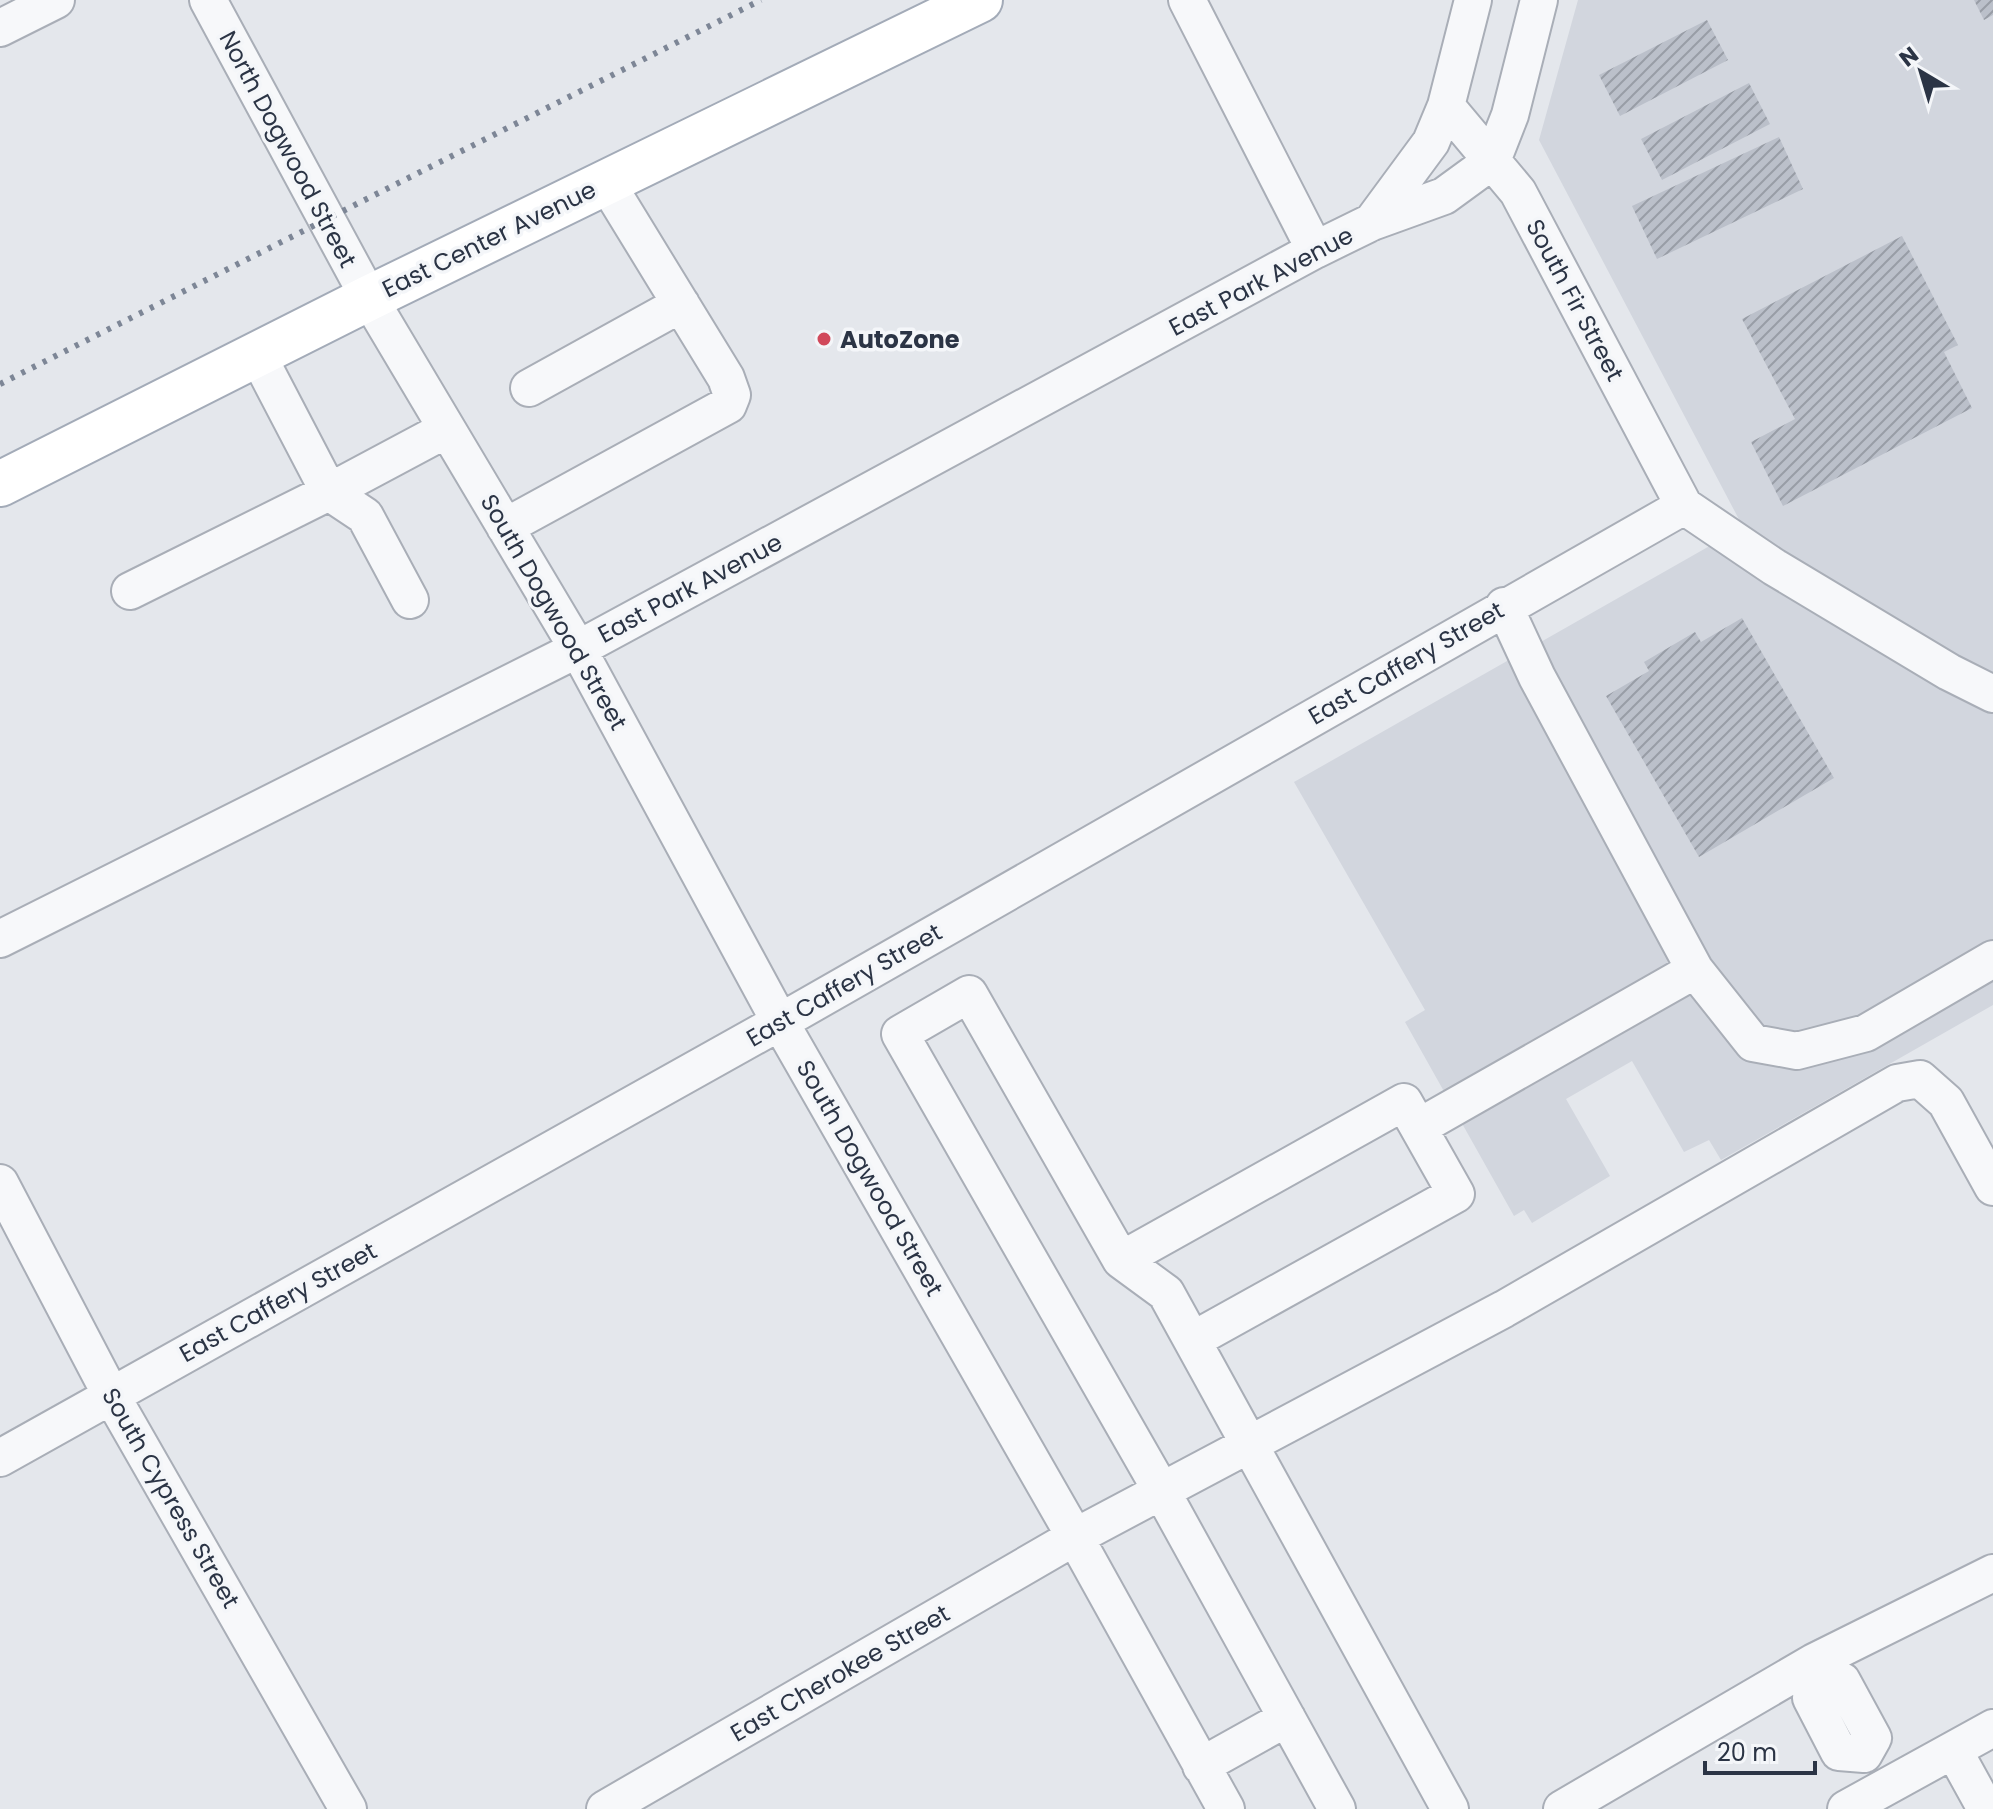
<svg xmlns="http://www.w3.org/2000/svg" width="1993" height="1809" font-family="Poppins,sans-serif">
  <defs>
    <pattern id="building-hatch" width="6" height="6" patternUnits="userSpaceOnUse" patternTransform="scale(2)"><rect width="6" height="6" fill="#bbc0ca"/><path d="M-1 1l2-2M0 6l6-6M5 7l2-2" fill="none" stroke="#989da6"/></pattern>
  </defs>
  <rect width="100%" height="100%" fill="#e4e7ec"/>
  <!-- built -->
  <path fill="#d2d6de" d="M1578 0H1993V1005L1721 1160 1709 1140 1684 1152 1632 1061 1566 1099 1610 1176 1532 1223 1524 1210 1514 1216 1405 1022 1425 1010 1294 782 1743 527 1539 140Z"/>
  <!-- building -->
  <path fill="url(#building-hatch)" d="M1974 0H1993V15L1984 20Z
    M1707 20 1728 60 1620 116 1599 75Z
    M1749 83 1770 124 1662 180 1641 139Z
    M1779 137 1803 189 1657 259 1632 206Z
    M1902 236 1958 345 1944 352 1972 408 1783 506 1751 442 1795 419 1742 319Z
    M1742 618 1834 778 1699 857 1606 696 1649 671 1644 662 1695 632 1701 642Z"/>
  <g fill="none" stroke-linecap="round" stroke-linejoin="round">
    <defs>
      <path id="minor" d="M208 0 369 298 578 649 780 1022 1075 1537 1226 1809
        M1187 0 1315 250
        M0 28 56 0
        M1446 106 1518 192 1684 506 1774 567 1949 672 1993 694
        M1372 222 1431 142 1446 106 1473 0
        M257 354 329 492 447 429
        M529 388 681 304
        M505 527 728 405 732 395 726 378 606 182
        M130 591 329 492 365 516 410 600
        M1504 606 1537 677 1695 970 1753 1043 1797 1051 1866 1033 1993 959
        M0 939 578 649 1315 250 1372 222 1444 196 1492 161 1510 115 1539 0
        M1419 1127 1695 970
        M0 1183 111 1395 348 1809
        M1121 1260 1404 1102 1456 1194 1193 1340
        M0 1458 780 1022 1684 506
        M1814 1662 1993 1573
        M1819 1673 1811 1698 1839 1752 1864 1754
        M1954 1751 1986 1809
        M1201 1766 1287 1718
        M605 1809 1075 1537 1504 1309 1897 1083 1920 1079 1946 1102 1993 1187
        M1337 1809 1161 1490 900 1034 969 994 1121 1260 1166 1293 1450 1809
        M1562 1809 1814 1662 1819 1673 1842 1681 1873 1738 1864 1754
        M1846 1809 1993 1728"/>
      <path id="major" d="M0 484 369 298 980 0"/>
    </defs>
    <!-- minor casing -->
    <use href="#minor" stroke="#a9aeb7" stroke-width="40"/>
    <!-- major casing -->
    <use href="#major" stroke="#a3abb8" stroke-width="48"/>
    <!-- minor -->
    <use href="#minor" stroke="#f7f8fa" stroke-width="36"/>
    <!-- major -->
    <use href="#major" stroke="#fff" stroke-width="44"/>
    <!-- rail -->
    <path stroke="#7d8696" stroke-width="6" stroke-dasharray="4 8" stroke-linecap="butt" d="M0 384 761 0"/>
  </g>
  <!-- markers -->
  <circle fill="#d1495b" stroke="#f4f6f9" stroke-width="3" cx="824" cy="339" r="8"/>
  <g text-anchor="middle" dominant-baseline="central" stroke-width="7" stroke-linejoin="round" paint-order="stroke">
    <!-- street labels -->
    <g font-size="24" fill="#2b3445" stroke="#f4f6f9">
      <text transform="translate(288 149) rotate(62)">North Dogwood Street</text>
      <text transform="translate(489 239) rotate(-26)">East Center Avenue</text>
      <text transform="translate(1261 281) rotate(-28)">East Park Avenue</text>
      <text transform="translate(1575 300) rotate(62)">South Fir Street</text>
      <text transform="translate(690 588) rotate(-28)">East Park Avenue</text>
      <text transform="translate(554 612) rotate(60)">South Dogwood Street</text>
      <text transform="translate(1406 663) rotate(-30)">East Caffery Street</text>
      <text transform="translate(844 985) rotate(-30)">East Caffery Street</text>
      <text transform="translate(870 1178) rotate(60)">South Dogwood Street</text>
      <text transform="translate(278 1302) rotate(-29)">East Caffery Street</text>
      <text transform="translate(171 1498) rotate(60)">South Cypress Street</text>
      <text transform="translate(840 1673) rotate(-30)">East Cherokee Street</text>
    </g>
    <!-- poi labels -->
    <g font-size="24" font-weight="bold" fill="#2b3445" stroke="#f4f6f9" text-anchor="start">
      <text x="840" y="339">AutoZone</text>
    </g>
  </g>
  <!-- north arrow -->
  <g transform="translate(1921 72) rotate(322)" stroke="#f4f6f9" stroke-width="6" paint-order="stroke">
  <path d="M0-6L14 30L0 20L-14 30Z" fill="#2b3445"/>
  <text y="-12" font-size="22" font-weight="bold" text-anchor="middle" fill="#2b3445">N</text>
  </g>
  <!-- scale -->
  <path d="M1705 1761v12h110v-12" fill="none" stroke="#2b3445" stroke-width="4"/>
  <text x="1717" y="1761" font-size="24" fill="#2b3445" stroke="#f4f6f9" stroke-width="6" paint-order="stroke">20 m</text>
</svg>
